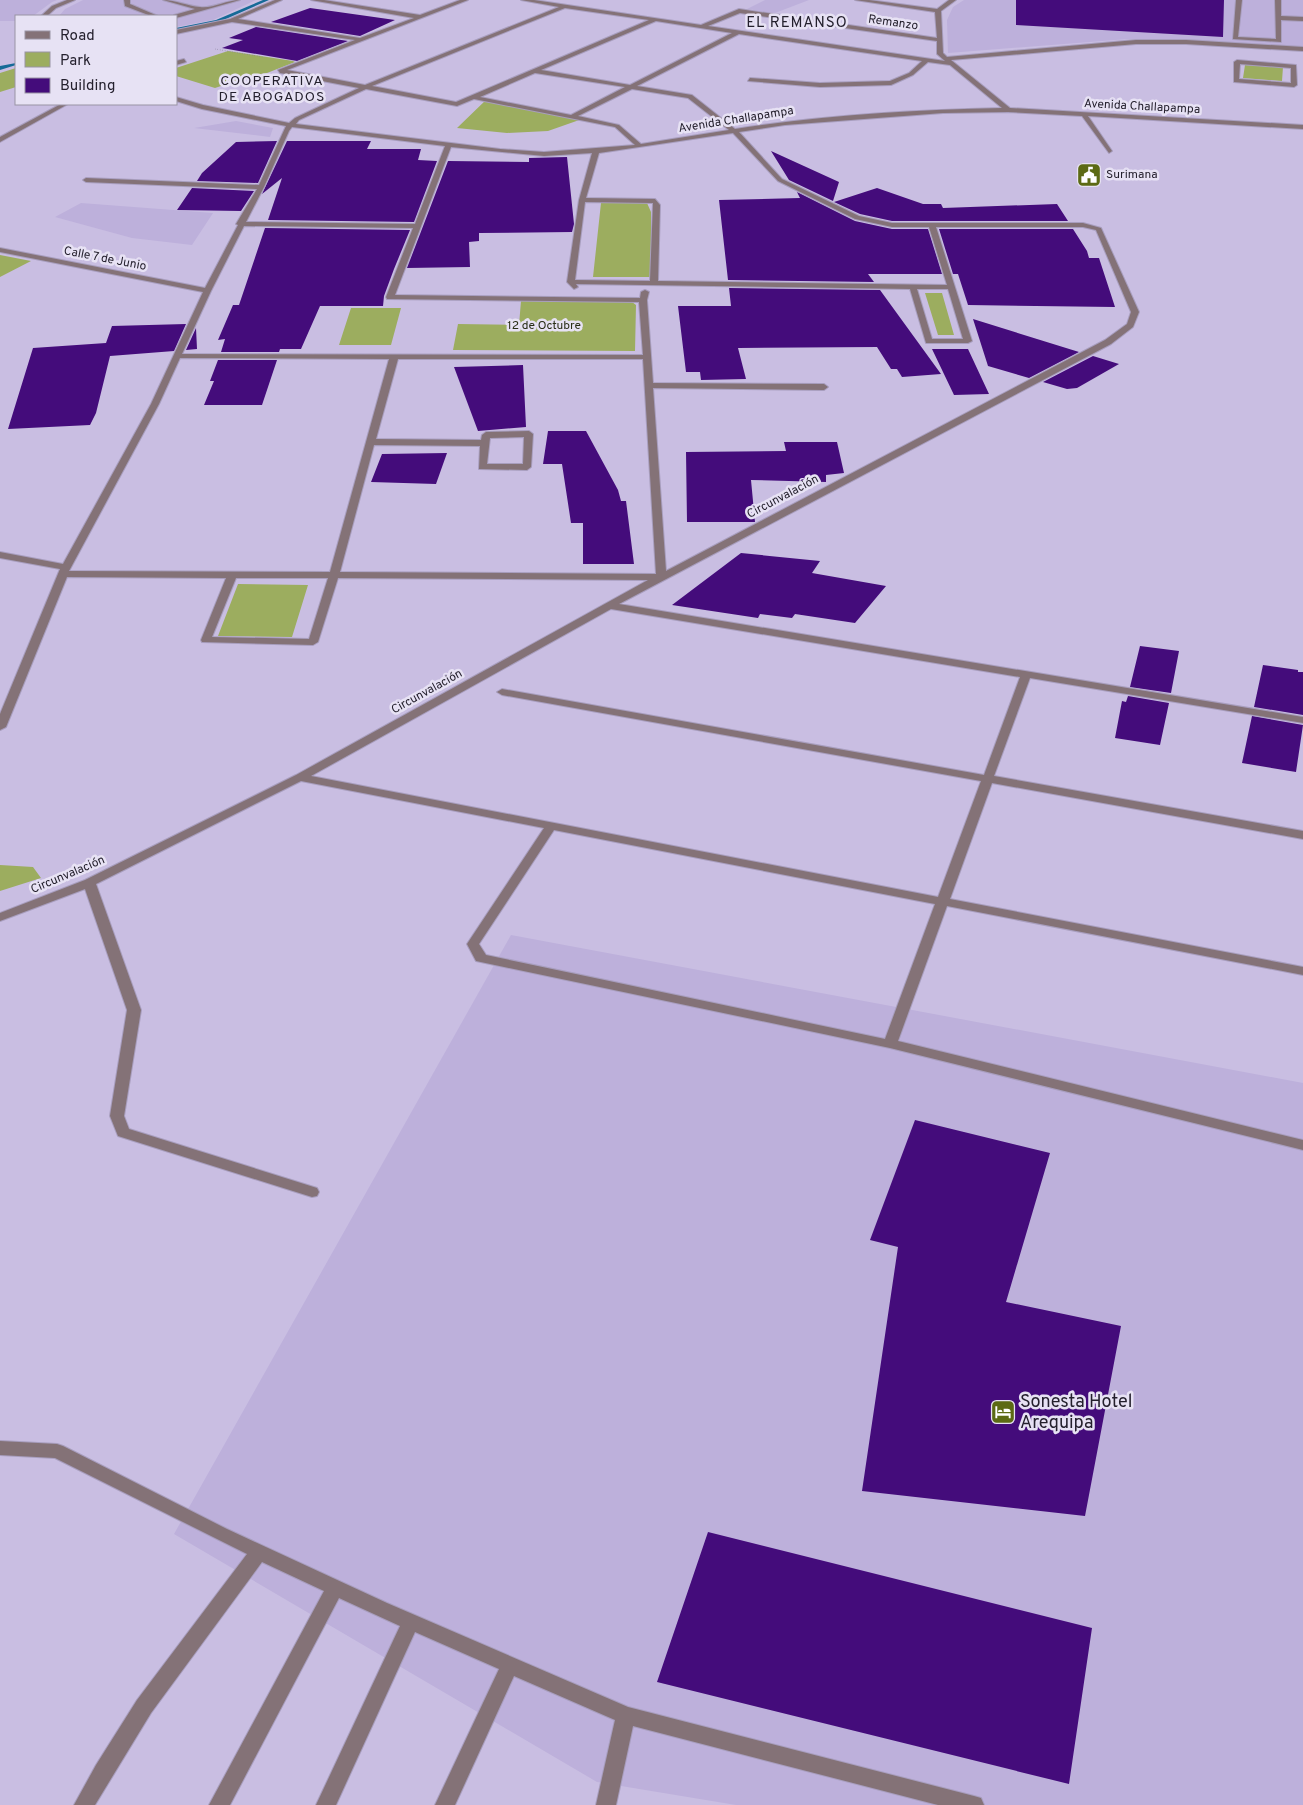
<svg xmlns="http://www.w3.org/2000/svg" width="1303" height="1805" font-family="Overpass,sans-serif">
  <rect width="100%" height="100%" fill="#c9bee2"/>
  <!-- built -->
  <path fill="#bdb0db" d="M0 0H57L52 2 33 16H16V21H0Z
    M83 0H256L213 20 176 27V16H59L65 9Z
    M765 0H809L775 13 747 9Z
    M964 0H1303V47L1189 40 1128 39 948 53 947 20 953 7Z
    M236 121 273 128 270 137 194 128Z
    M81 203 213 213 192 245 132 238 55 217Z
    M511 935 1303 1083V1805H736L597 1782 174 1534Z"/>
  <!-- green -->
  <path fill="#9cad5f" d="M228 51 293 61 295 62 267 73 254 75 215 88 176 76V68Z
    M1245 65 1283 67 1282 81 1243 78Z
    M16 68V87L0 92V73Z
    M487 99 585 118 548 131 507 133 457 128Z
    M601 203H647L651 212V277H593Z
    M0 255 31 261 0 277Z
    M925 293H942L954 335H938Z
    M521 301 632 302 636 305 635 351 453 350 458 324 519 325Z
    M351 308H401L391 345H339Z
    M238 584 308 585 292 637 218 636Z
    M0 865 33 867 41 878 0 891Z"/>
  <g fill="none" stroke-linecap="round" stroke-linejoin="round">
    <!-- stream -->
    <path fill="#156a97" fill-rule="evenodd" d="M263 0H269L219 22 176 31V28L216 20Z
      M16 63V65L0 70V66Z"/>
  </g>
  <!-- building -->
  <path fill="#440c7b" d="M1016 0H1224L1223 37 1016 25Z
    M310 8 374 17 395 20 360 36 271 22Z
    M256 27 348 41 297 61 222 48 243 40 229 38Z
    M277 141 258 183 197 181 202 173 236 142Z
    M287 141H371L367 149H421L418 160 437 161 414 222 268 220 282 178 262 194Z
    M771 151 839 182 833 201 789 180Z
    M567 157 574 224 572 232 479 233V241L469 242 470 267 407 268 448 161 529 162V158Z
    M192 188 254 191 241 211 177 210Z
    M877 188 923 204H941L943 208 1057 204 1068 221H892L860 214 834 202Z
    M797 192 855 221 892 229H928L942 274H868L874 282 728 280 719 200 800 198Z
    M265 228 410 230 394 269 384 296 383 306H320L301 349H280L279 352H221L225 339 218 340 233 305H239Z
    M939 229H1073L1087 251 1089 258H1099L1115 307 968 305 958 274H953Z
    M729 288 880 290 941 374 902 377 897 369H891L877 347 738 348 746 379 701 380 700 372H686L678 306H731Z
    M973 319 1079 352 1029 378 988 366Z
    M186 324 174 351 110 356 96 413 90 425 8 429 33 348 106 343 112 326Z
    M196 328 197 349 186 350Z
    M932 349H968L989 394 954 395Z
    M1093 356 1119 364 1077 388 1067 389 1043 382Z
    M218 360H277L262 405H204L214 381H210Z
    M523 365 526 427 478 431 454 367Z
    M548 431H586L618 490 621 501H626L634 564H583V523H571L562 464H543Z
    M784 442H837L844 473 826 475V482L751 480 755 522H687L686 452 786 451Z
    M447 453 436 484 371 482 382 454Z
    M741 553 820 561 812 573 886 586 855 623 795 614 792 618 760 614 758 618 672 605Z
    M1140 646 1179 651 1171 693 1130 687Z
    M1263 665 1298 670V672H1303V715L1254 707Z
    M1128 696 1169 703 1160 745 1115 738 1122 701 1126 702Z
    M1252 716 1303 725 1296 772 1242 763Z
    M915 1120 1050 1153 1006 1302 1121 1326 1085 1516 862 1491 898 1247 870 1240Z
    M708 1532 1092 1628 1069 1784 657 1682Z"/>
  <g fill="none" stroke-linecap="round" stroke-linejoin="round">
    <defs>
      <path id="minor" d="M67 0H75L56 8 47 16H41L52 6Z
        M124 0H130V4L158 16H151L125 6Z
        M163 0C176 0 187 6 200 7 212 9 226 0 240 0L176 18 174 15 195 9Z
        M275 0H282L238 19 360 38 414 18 311 0H324L420 15 460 0H468L287 70 365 85 559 7 521 0H534L701 25 739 9 937 38 935 12 855 0H869L937 9 949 0H956L941 11 943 53 947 57 1136 40H1186L1303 47V51L1186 44H1136L951 60 1010 108 1303 125V129L1088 116 1112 151 1109 153 1082 116 1008 112 943 113 785 125 739 132 782 179 859 216 892 223H1083L1101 228 1139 312 1133 327 1111 344 619 604 1303 717V723L1030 678 994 776 1303 831V839L992 783 950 899 1303 967V975L947 906 898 1041 1303 1140V1150L890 1048 476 961 467 944 544 828 301 781 96 884 141 1010 124 1116 129 1129 317 1188 319 1192 317 1196 312 1197 118 1136 110 1116 127 1010 85 889 0 921V913L85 880 296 775 648 580 338 578 318 642 313 645 202 642 201 640 226 578 67 577 6 727 0 730V714L60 569 0 558V552L63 564 151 404 203 292 0 252V248L205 288 238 225 236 224 257 189 86 182 83 180 86 178 259 185 286 126 202 109 176 101V97L203 105 289 123 295 118 359 88 280 73 278 70 355 40 232 22 176 34V30L230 19ZM565 8 649 20 456 102 372 86ZM740 13 937 41V54L945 61 708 26ZM656 21 732 33 630 85 541 70ZM739 34 922 61 909 73 890 81 820 83 750 78 748 81 820 87 891 85 913 75 928 62 950 65 1002 108C913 110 823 115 735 129L692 95 637 86ZM535 73 625 87 571 115 480 97ZM366 89 457 106 474 99 615 127 635 145 544 152 500 149 296 124 299 120ZM632 89 688 98 729 130 641 144 619 125 578 116ZM292 127 445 146 415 224 246 222 264 187 289 131ZM733 133 778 181 855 219 892 227H929L947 285 658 281 660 205 655 199 586 198 599 153ZM451 147 544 156 592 153 579 200 567 282 574 289 578 287 576 284 910 289 926 343H968L972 341 936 227H1083L1096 230 1131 312 1127 324 1105 340 666 571 653 388 824 390 828 387 824 384 653 383 647 300 649 292 645 290 641 292 640 298 395 295ZM585 202 653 203 650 281 575 280ZM244 226 413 228 386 297 387 299 639 302 643 355 182 354 211 291ZM917 289H948L963 339H932ZM180 358 389 359 330 572 69 571 159 404ZM398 359H643L656 574 340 572 374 445 480 446 479 469 527 470 531 467 533 434 529 431 486 432 482 435 481 440 376 439ZM524 437 523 464H487L490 438ZM236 578H328L309 639 212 637ZM611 609 1020 677 984 775 502 689 497 692 502 695 981 781 938 897 311 776ZM554 830 935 904 885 1039 486 955 479 944Z
        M1236 0H1242L1238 37 1276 39 1275 0H1281V16L1303 17V21L1281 20V42L1233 39Z
        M184 59 186 62 176 65V61Z
        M1237 60 1296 65 1297 85 1294 87 1234 82V62ZM1240 64 1291 68V83L1239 79Z
        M61 104H68L0 142V137Z
        M0 1441 57 1444 63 1446 227 1529 387 1603 628 1707 974 1796 981 1798 984 1805H938L633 1726 616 1805H596L615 1720 514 1676 455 1805H435L499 1669 415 1632 336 1805H316L400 1626 339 1598 230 1805H209L324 1591 262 1562 151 1713 95 1805H74L96 1765 137 1700 247 1554 55 1458 0 1455Z"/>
    </defs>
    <!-- minor casing -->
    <use href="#minor" stroke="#a89ebe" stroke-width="2"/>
    <!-- path -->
    <path stroke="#867e99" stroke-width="1" stroke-dasharray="0.5 2" stroke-linecap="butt" d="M215 49 263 57"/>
    <!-- minor -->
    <use href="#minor" fill="#847277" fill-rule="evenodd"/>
  </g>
  <!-- icons -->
  <defs>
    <symbol id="civic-square" viewBox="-11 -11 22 22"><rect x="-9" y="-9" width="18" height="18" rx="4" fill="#5c6a14" stroke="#e7e2f4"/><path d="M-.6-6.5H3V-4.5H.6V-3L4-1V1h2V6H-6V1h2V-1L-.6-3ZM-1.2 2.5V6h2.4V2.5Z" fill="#fff"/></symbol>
    <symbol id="hotel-square" viewBox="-11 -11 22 22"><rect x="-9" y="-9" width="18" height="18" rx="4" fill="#5c6a14" stroke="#e7e2f4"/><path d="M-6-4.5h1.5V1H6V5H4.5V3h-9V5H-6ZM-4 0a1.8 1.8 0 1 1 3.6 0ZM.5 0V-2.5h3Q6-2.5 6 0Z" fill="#fff"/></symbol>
  </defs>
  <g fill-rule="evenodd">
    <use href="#civic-square" x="1075" y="161" width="28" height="28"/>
    <use href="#hotel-square" x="989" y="1398" width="28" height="28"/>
  </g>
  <g text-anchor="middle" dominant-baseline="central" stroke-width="5" stroke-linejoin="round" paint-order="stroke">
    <!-- far-street labels -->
    <g font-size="12" fill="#24202d" stroke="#e7e2f4">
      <text transform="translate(893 23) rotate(8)">Remanzo</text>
      <text transform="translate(1142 107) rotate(3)">Avenida Challapampa</text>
      <text transform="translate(736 120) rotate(-9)">Avenida Challapampa</text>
      <text transform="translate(105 259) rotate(11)">Calle 7 de Junio</text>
      <text transform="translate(783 497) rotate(-28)">Circunvalación</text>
      <text transform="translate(427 692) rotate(-29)">Circunvalación</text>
      <text transform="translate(68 875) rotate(-23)">Circunvalación</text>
    </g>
    <!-- far-poi labels -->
    <g font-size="12" fill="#24202d" stroke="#e7e2f4" text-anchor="start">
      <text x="1106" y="175">Surimana</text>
    </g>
    <!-- far-park labels -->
    <g font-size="12" fill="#292e17" stroke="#e7e2f4">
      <text x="544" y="326">12 de Octubre</text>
    </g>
    <!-- far-neighbourhood labels -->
    <g font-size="14" letter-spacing="1" fill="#24202d" stroke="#e7e2f4">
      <text x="272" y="81">COOPERATIVA<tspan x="272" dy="16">DE ABOGADOS</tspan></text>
    </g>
    <!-- far-quarter labels -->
    <g font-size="15" letter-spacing="1" fill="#24202d" stroke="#e7e2f4">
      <text x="797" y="23">EL REMANSO</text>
    </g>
    <!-- near-poi labels -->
    <g font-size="18" fill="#24202d" stroke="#e7e2f4" text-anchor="start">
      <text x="1020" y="1402">Sonesta Hotel<tspan x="1020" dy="21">Arequipa</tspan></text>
    </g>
  </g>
  <!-- legend -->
  <rect x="15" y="15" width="162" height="90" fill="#e7e2f4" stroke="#9994a4"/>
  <rect x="25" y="31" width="25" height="8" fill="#847277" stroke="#9994a4"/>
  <text x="60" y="40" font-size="15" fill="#24202d">Road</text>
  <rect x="25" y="52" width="25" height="15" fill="#9cad5f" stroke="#9994a4"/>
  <text x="60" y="65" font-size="15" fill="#24202d">Park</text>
  <rect x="25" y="78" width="25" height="15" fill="#440c7b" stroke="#9994a4"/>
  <text x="60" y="90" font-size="15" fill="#24202d">Building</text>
</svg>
